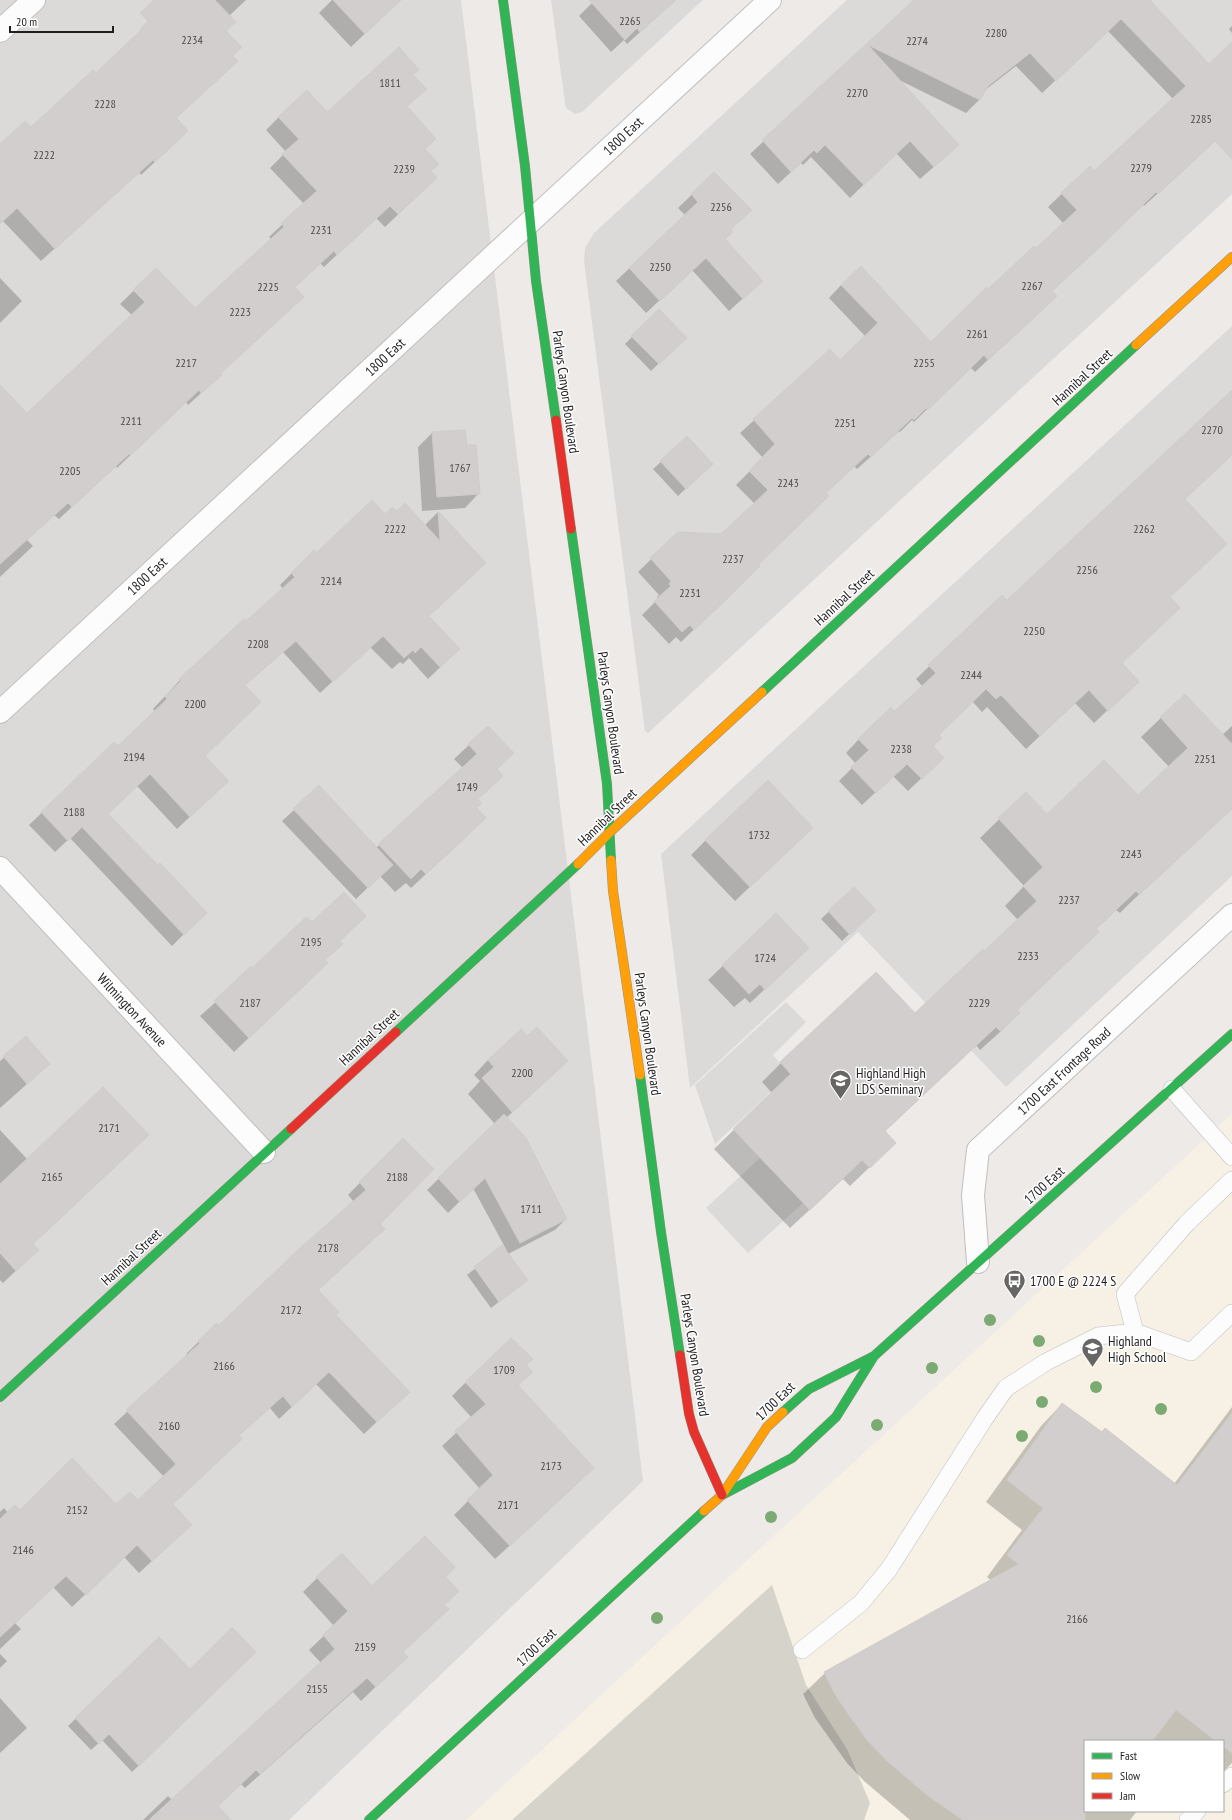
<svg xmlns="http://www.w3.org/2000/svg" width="1232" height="1820" font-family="'PT Sans Narrow',sans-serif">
  <rect width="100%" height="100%" fill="#edeae8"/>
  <!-- residential -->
  <path fill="#dcdad9" d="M0 0H461L643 1481 289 1820H0Z
    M551 0H703L583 111 579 113 575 114 566 108 565 103Z
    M847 0H1232V194L648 733 645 731 584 261 585 248 594 233Z
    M1232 326V876L1006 1087 858 932 690 1088 661 854Z"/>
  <!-- education -->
  <path fill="#f6f1e4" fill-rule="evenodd" d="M1232 1114V1820H466L678 1624ZM1085 1741H1223V1811H1085Z"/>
  <!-- religious -->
  <path fill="#dbdad9" d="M786 1002 806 1022 773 1055 790 1074 715 1144 695 1085Z
    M760 1158 803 1203 748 1253 706 1208Z"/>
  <!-- construction -->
  <path fill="#d6d3ca" d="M772 1585 806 1685 847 1749 870 1803 864 1820H512Z"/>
  <!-- shadow -->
  <path fill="#0003" d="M172 0H246L229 16 225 31 175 118 174 144 141 175 139 172 41 261 3 221 0 223V157L96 74Z
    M332 0H400L351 47 319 13Z
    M595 0H675L627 44 624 40 611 52 579 16Z
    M916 0H1148L1209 65 1232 43V125L1144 206 1143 205 1052 291 1020 330 975 372 970 367 914 422 912 420 900 432 899 431 857 469 854 466 825 493 758 564 746 579 681 642 676 637 669 644 642 615 658 599 657 597 659 595 638 572 678 533 722 535 755 504 736 485 763 458 740 433 830 351 840 362 865 336 829 298 841 285 930 344 1064 224 1048 207 1090 167 1094 172 1173 99 1108 31 1042 93 1016 66 984 91 979 100 966 113 897 79 944 158 920 179 896 153 850 198 811 157 803 165 801 163 778 184 750 154Z
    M1232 26V33L1229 29Z
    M412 75 425 89 406 107 424 150 430 172 436 178 385 227 376 218 324 267 320 263 294 288 220 374 221 375 208 387 188 405 186 402 117 468 116 466 59 519 54 515 27 540 33 546 0 577V386L27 415 132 315 120 304 156 269 195 310 272 240 269 237 304 204 270 168 286 152 266 130 279 117 327 114Z
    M714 173 730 230 724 240 748 294 729 311 692 270 646 313 616 281 685 215 678 208Z
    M0 278 22 301 0 323Z
    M659 310 685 338 651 371 625 344Z
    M1232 412V455L1184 499 1169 598 1121 663 1124 695 1094 723 1075 703 1026 749 987 707 982 712 972 701 938 735 932 746 929 771 908 791 893 776 862 805 839 781 856 764 846 753 859 739 895 713 923 687 916 679 1002 596 1007 602Z
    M432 433 466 446 479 493 465 508 422 511 418 447Z
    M687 438 704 471 678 496 653 469Z
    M438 512 484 563 428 616 459 649 428 679 409 658 403 664 400 662 392 669 370 647 320 693 283 652 244 686 204 756 215 793 177 829 137 786 107 814 193 925 172 946 70 838 55 852 29 825 114 743 118 747 155 711 153 709 180 680 244 620 246 622 283 589 280 585 292 573 316 554 385 515 396 513 426 528V524Z
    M1185 695 1222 735 1232 726V808L1130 903 1120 913 1116 910 1095 930 1016 1010 1019 1013 1000 1032 980 1050 976 1045 884 1132 875 1162 850 1186 843 1179 790 1228 714 1149 772 1093 762 1082 781 1063 915 1014 1018 920 1005 906 1024 886 980 838 1026 793 1047 816 1138 796 1169 767 1141 737Z
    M469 745 496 769 477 799 470 833 411 888 406 883 395 892 380 876 356 899 282 821 319 787 376 848 463 768 454 759Z
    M706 840 797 842 735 901 691 855Z
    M854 888 874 910 842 941 821 919Z
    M776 915 793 963 750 1003 745 998 734 1007 708 980Z
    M324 960 327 963 234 1052 200 1016 252 970Z
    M26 1037 36 1076 0 1108V1061Z
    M527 1037 567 1061 506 1118 566 1219 555 1230 508 1254 527 1280 491 1308 467 1275 502 1247 507 1251 473 1188 448 1213 427 1190 495 1124 468 1094 480 1081 474 1075 488 1060Z
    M0 1130 28 1160 32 1245 25 1262 3 1283 0 1280Z
    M403 1139 379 1224 371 1241 318 1290 335 1315 408 1392 364 1434 316 1384 279 1419 270 1408 238 1436 172 1504 178 1537 139 1573 124 1557 72 1607 53 1587 15 1623 21 1629 0 1649V1512L4 1508 8 1513 116 1506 138 1502 164 1477 114 1424 188 1356 186 1354 216 1325 219 1327 354 1202 348 1195Z
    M525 1365 531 1372 517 1386 579 1482 495 1559 454 1515 480 1489 442 1446 472 1418 452 1396 466 1382Z
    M1062 1404 1174 1484 1232 1407V1763L1223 1772V1741H1085V1811H1137L1130 1820H910L864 1781 847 1763 815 1718 803 1694 825 1673 992 1581 987 1577 1022 1530 986 1502 1041 1426Z
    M444 1577 443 1606 402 1652 392 1671 361 1701 353 1692 245 1788 241 1784 217 1807 211 1820H143L168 1796 172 1800 321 1663 309 1650 334 1626 303 1592 317 1578 372 1587Z
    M159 1638 190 1670 255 1652 132 1772 102 1740 91 1750 68 1726Z
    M0 1654 7 1661 0 1668Z
    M0 1698 27 1728 0 1753Z"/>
  <!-- building -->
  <path fill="#d2cecd" stroke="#d0ccc9" d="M154 0H215L236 22 226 31 242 47 233 56 238 61 176 118 188 131 155 162 153 160 55 249 17 208 0 224V144L25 121 31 127 93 70 96 73 141 30 140 29 148 21 140 13Z
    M333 0H401L365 34Z
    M589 0H676L640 32 637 28 625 40Z
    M914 0H1150L1209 64 1232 42V159L1215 141 1158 194 1156 192 1099 248 1052 291 1057 296 1035 317 988 360 984 355 928 410 926 408 914 420 912 418 871 457 868 454 826 493 829 496 759 564 760 566 726 600 694 630 690 625 682 632 654 601 671 586 669 584 671 581 650 558 678 532 721 534 768 490 749 471 775 444 753 419 830 349 840 360 878 323 841 285 861 266 931 342 987 287 988 289 1034 246 1036 248 1077 210 1061 193 1090 166 1094 171 1186 86 1121 19 1056 81 1030 53 988 86 980 100 868 45 959 145 934 167 910 141 864 185 825 145 817 153 814 150 791 172 762 140Z
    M399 47 419 70 413 75 427 89 407 106 436 139 425 149 439 164 431 171 437 178 398 214 390 206 337 255 334 251 295 287 304 297 221 373 222 375 201 393 199 390 131 455 129 454 72 507 68 503 0 564V385L27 413 145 302 133 290 156 268 195 308 284 227 281 223 317 191 282 154 299 139 278 117 307 90 327 112Z
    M714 172 752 210 731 229 733 232 725 239 763 281 743 299 706 258 660 301 629 268 698 202 691 194Z
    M659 309 687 338 659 364 631 336Z
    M1232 390V455L1185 499 1227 544 1170 597 1180 608 1122 663 1139 682 1108 711 1089 690 1040 736 1001 695 996 699 986 689 939 735 942 738 933 746 944 758 922 779 907 764 876 793 851 767 869 750 858 739 891 707 895 711 936 673 928 665 1002 595 1007 600Z
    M465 430 467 445H476L480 494 437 497 432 432Z
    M687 436 713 464 686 489 660 461Z
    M372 500 385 514 392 507 397 511 405 503 440 541 438 511 486 563 429 616 460 649 440 667 421 647 415 653 413 650 404 658 383 636 333 682 296 641 245 685 261 702 205 756 229 781 190 817 150 774 108 814 158 865 160 863 181 885 207 913 184 935 82 827 68 841 41 812 114 742 118 746 167 699 165 696 181 681 179 679 244 619 246 621 295 577 291 573 314 550 316 553Z
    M1185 694 1232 744V809L1151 884 1139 894 1136 891 1096 929 1099 932 1017 1010 1020 1013 1000 1031 996 1027 885 1131 896 1143 870 1168 862 1160 810 1210 733 1129 791 1074 780 1062 876 972 915 1013 983 949 984 951 1037 901 1023 886 1043 867 998 818 1026 792 1047 814 1104 760 1138 795 1188 748 1160 717Z
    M488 726 514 753 497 769 503 776 478 799 482 803 477 808 486 818 426 874 421 869 411 879 378 844 477 754 468 744Z
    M768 780 813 828 750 887 705 840Z
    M319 785 393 865 368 888 293 809Z
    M854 887 876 910 850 935 828 911Z
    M344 892 366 916 340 941 343 944 325 960 328 963 249 1038 214 1001 251 966 252 968 306 917 312 922Z
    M776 913 809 948 765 990 760 984 749 994 722 965Z
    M537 1027 568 1061 512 1112 482 1078 494 1067 488 1060 521 1029 527 1036Z
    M26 1036 50 1064 27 1084 3 1056Z
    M103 1087 149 1135 33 1244 39 1250 16 1271 0 1253V1184Z
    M504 1114 526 1138 567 1219 520 1243 485 1178 460 1202 438 1178Z
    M403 1138 434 1169 380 1224 385 1229 318 1290 339 1312 336 1315 410 1392 377 1422 329 1372 292 1407 283 1396 239 1435 242 1439 173 1504 192 1525 152 1561 137 1545 86 1595 66 1576 0 1637V1519L15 1505 20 1510 72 1458 116 1504 130 1492 138 1500 176 1464 126 1410 200 1343 198 1341 216 1323 219 1325 299 1249 366 1190 359 1182Z
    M502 1245 528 1280 499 1302 474 1267Z
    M511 1338 533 1359 526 1365 533 1372 518 1385 594 1468 510 1546 467 1500 493 1475 455 1431 486 1404 465 1382Z
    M1062 1403 1102 1432 1105 1428 1177 1485 1232 1413V1753L1223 1746V1741H1216L1176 1710 1152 1741H1085V1820H963L927 1795 886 1760 868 1741 851 1718 836 1696 824 1672 1019 1564 1007 1555 1043 1508 1007 1480Z
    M425 1536 455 1567 446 1577 459 1591 444 1605 449 1609 403 1652 408 1657 376 1687 367 1678 260 1774 256 1770 218 1806 231 1820H149L335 1649 323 1635 348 1611 316 1577 342 1553 372 1586Z
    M232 1627 256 1652 139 1766 109 1734 99 1744 75 1718 159 1637 190 1669Z"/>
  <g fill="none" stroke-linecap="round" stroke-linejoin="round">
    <defs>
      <path id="lane" d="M1172 1089 1232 1157
        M1232 1180 1187 1223 1125 1294 1135 1332 1191 1352 1232 1313
        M802 1650 861 1603 889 1569 985 1418 1006 1388 1046 1362 1098 1336 1135 1332
        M1223 1784 1232 1776
        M1188 1820 1197 1811"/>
      <path id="street" d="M0 31 34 0
        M0 712 770 0
        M0 868 264 1152
        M978 1262 973 1195 978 1150 1232 915"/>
      <path id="fast" d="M503 0 525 166 536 281 556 420
        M571 529 607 784 611 860
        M762 692 1136 345
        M396 1032 578 864
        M640 1075 661 1232 680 1355
        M0 1397 291 1129
        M783 1412 809 1389 874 1356 1232 1034
        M724 1494 792 1458 836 1417 874 1356
        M369 1820 704 1511"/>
      <path id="slow" d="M1136 345 1232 257
        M611 860 613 891 640 1075
        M578 864 610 832 762 692
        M704 1511 722 1495 767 1427 783 1412"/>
      <path id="jam" d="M556 420 571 529
        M291 1129 396 1032
        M680 1355 689 1414 694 1432 722 1495"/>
    </defs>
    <!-- lane casing -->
    <use href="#lane" stroke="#c0bfbe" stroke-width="18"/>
    <!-- street casing -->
    <use href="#street" stroke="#c0bfbe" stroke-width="24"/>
    <!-- fast casing -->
    <use href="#fast" stroke="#969381" stroke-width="10"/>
    <!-- slow casing -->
    <use href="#slow" stroke="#969381" stroke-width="10"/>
    <!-- jam casing -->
    <use href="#jam" stroke="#969381" stroke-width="10"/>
    <!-- lane -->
    <use href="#lane" stroke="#fcfcfc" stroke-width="17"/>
    <!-- street -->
    <use href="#street" stroke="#fcfcfc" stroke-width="22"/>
    <!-- fast -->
    <use href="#fast" stroke="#30b455" stroke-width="9"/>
    <!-- slow -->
    <use href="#slow" stroke="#ff9f0a" stroke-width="9"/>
    <!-- jam -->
    <use href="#jam" stroke="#e5322d" stroke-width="9"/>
  </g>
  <!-- trees -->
  <g fill="#7caa73">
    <circle cx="990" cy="1320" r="6"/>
    <circle cx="1039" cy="1341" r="6"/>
    <circle cx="932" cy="1368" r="6"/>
    <circle cx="1096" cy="1387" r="6"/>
    <circle cx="1042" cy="1402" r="6"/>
    <circle cx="1161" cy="1409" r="6"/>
    <circle cx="877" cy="1425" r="6"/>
    <circle cx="1022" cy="1436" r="6"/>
    <circle cx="771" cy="1517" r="6"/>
    <circle cx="657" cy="1618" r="6"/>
  </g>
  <!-- icons -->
  <defs>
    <symbol id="school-pin" viewBox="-11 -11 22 30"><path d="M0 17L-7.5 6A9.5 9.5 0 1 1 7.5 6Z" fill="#676665" stroke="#fff"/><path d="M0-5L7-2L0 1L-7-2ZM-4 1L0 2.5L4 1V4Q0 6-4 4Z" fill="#fff"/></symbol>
    <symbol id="bus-pin" viewBox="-11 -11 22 30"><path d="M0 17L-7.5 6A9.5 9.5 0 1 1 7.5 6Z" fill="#676665" stroke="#fff"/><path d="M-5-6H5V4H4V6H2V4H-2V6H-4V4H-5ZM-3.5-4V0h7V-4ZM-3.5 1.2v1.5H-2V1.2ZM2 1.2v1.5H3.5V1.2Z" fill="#fff"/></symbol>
  </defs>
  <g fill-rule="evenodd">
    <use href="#school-pin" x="828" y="1068" width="25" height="34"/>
    <use href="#bus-pin" x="1002" y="1268" width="25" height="34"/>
    <use href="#school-pin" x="1080" y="1336" width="25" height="34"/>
  </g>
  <g text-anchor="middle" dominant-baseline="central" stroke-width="3" stroke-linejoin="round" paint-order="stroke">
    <!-- number labels -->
    <g font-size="12" fill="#4c4b4a">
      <text x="630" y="20">2265</text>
      <text x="996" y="32">2280</text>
      <text x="192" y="39">2234</text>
      <text x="917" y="40">2274</text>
      <text x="390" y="82">1811</text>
      <text x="857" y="92">2270</text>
      <text x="105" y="103">2228</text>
      <text x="1201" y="118">2285</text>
      <text x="44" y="154">2222</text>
      <text x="1141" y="167">2279</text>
      <text x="404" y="168">2239</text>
      <text x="721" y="206">2256</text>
      <text x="321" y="229">2231</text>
      <text x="660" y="266">2250</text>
      <text x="1032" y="285">2267</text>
      <text x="268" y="286">2225</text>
      <text x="240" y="311">2223</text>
      <text x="977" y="333">2261</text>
      <text x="186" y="362">2217</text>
      <text x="924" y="362">2255</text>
      <text x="131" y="420">2211</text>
      <text x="845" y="422">2251</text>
      <text x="1212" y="429">2270</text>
      <text x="460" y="467">1767</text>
      <text x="70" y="470">2205</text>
      <text x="788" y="482">2243</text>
      <text x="395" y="528">2222</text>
      <text x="1144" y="528">2262</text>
      <text x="733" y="558">2237</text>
      <text x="1087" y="569">2256</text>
      <text x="331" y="580">2214</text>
      <text x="690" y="592">2231</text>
      <text x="1034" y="630">2250</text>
      <text x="258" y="643">2208</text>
      <text x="971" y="674">2244</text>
      <text x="195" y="703">2200</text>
      <text x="901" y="748">2238</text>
      <text x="134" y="756">2194</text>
      <text x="1205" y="758">2251</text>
      <text x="467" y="786">1749</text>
      <text x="74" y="811">2188</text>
      <text x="759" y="834">1732</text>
      <text x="1131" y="853">2243</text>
      <text x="1069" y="899">2237</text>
      <text x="311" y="941">2195</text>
      <text x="1028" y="955">2233</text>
      <text x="765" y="957">1724</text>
      <text x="250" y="1002">2187</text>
      <text x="979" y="1002">2229</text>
      <text x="522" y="1072">2200</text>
      <text x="109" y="1127">2171</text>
      <text x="52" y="1176">2165</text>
      <text x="397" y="1176">2188</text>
      <text x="531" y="1208">1711</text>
      <text x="328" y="1247">2178</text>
      <text x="291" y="1309">2172</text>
      <text x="224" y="1365">2166</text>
      <text x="504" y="1369">1709</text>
      <text x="169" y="1425">2160</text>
      <text x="551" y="1465">2173</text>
      <text x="508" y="1504">2171</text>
      <text x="77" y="1509">2152</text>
      <text x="23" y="1549">2146</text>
      <text x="1077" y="1618">2166</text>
      <text x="365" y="1646">2159</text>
      <text x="317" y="1688">2155</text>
    </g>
    <!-- street labels -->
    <g font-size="14" fill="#1f1f1f" stroke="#fff">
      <text transform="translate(623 136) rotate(-43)">1800 East</text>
      <text transform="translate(385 357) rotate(-43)">1800 East</text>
      <text transform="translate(1082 377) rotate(-43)">Hannibal Street</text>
      <text transform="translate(566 392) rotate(82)">Parleys Canyon Boulevard</text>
      <text transform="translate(147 576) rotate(-43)">1800 East</text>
      <text transform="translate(844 597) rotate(-43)">Hannibal Street</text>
      <text transform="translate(611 713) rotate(82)">Parleys Canyon Boulevard</text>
      <text transform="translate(607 817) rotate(-44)">Hannibal Street</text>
      <text transform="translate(132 1010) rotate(47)">Wilmington Avenue</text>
      <text transform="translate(648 1034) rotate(82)">Parleys Canyon Boulevard</text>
      <text transform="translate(369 1037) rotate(-43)">Hannibal Street</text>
      <text transform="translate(1064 1071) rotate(-43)">1700 East Frontage Road</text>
      <text transform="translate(1044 1185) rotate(-42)">1700 East</text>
      <text transform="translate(131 1257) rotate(-43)">Hannibal Street</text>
      <text transform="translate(695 1355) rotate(81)">Parleys Canyon Boulevard</text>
      <text transform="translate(775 1401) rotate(-44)">1700 East</text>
      <text transform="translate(536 1647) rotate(-43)">1700 East</text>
    </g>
    <!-- poi labels -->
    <g font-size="14" fill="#1f1f1f" stroke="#fff" text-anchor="start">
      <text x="856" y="1073">Highland High<tspan x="856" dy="16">LDS Seminary</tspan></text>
      <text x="1030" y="1281">1700 E @ 2224 S</text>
      <text x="1108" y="1341">Highland<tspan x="1108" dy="16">High School</tspan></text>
    </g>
  </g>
  <!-- legend -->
  <rect x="1084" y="1740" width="140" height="72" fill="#ffffff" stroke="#a5a5a5"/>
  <rect x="1092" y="1753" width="20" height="6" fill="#30b455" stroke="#a5a5a5"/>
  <text x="1120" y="1760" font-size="12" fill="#1f1f1f">Fast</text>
  <rect x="1092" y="1773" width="20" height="6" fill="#ff9f0a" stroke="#a5a5a5"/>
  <text x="1120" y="1780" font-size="12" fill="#1f1f1f">Slow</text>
  <rect x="1092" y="1793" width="20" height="6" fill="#e5322d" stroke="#a5a5a5"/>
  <text x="1120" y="1800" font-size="12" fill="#1f1f1f">Jam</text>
  <!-- scale -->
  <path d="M10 26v6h103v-6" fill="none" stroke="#1f1f1f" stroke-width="2"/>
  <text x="16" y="26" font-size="12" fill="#1f1f1f" stroke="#ffffff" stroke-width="3" paint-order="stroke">20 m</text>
</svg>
